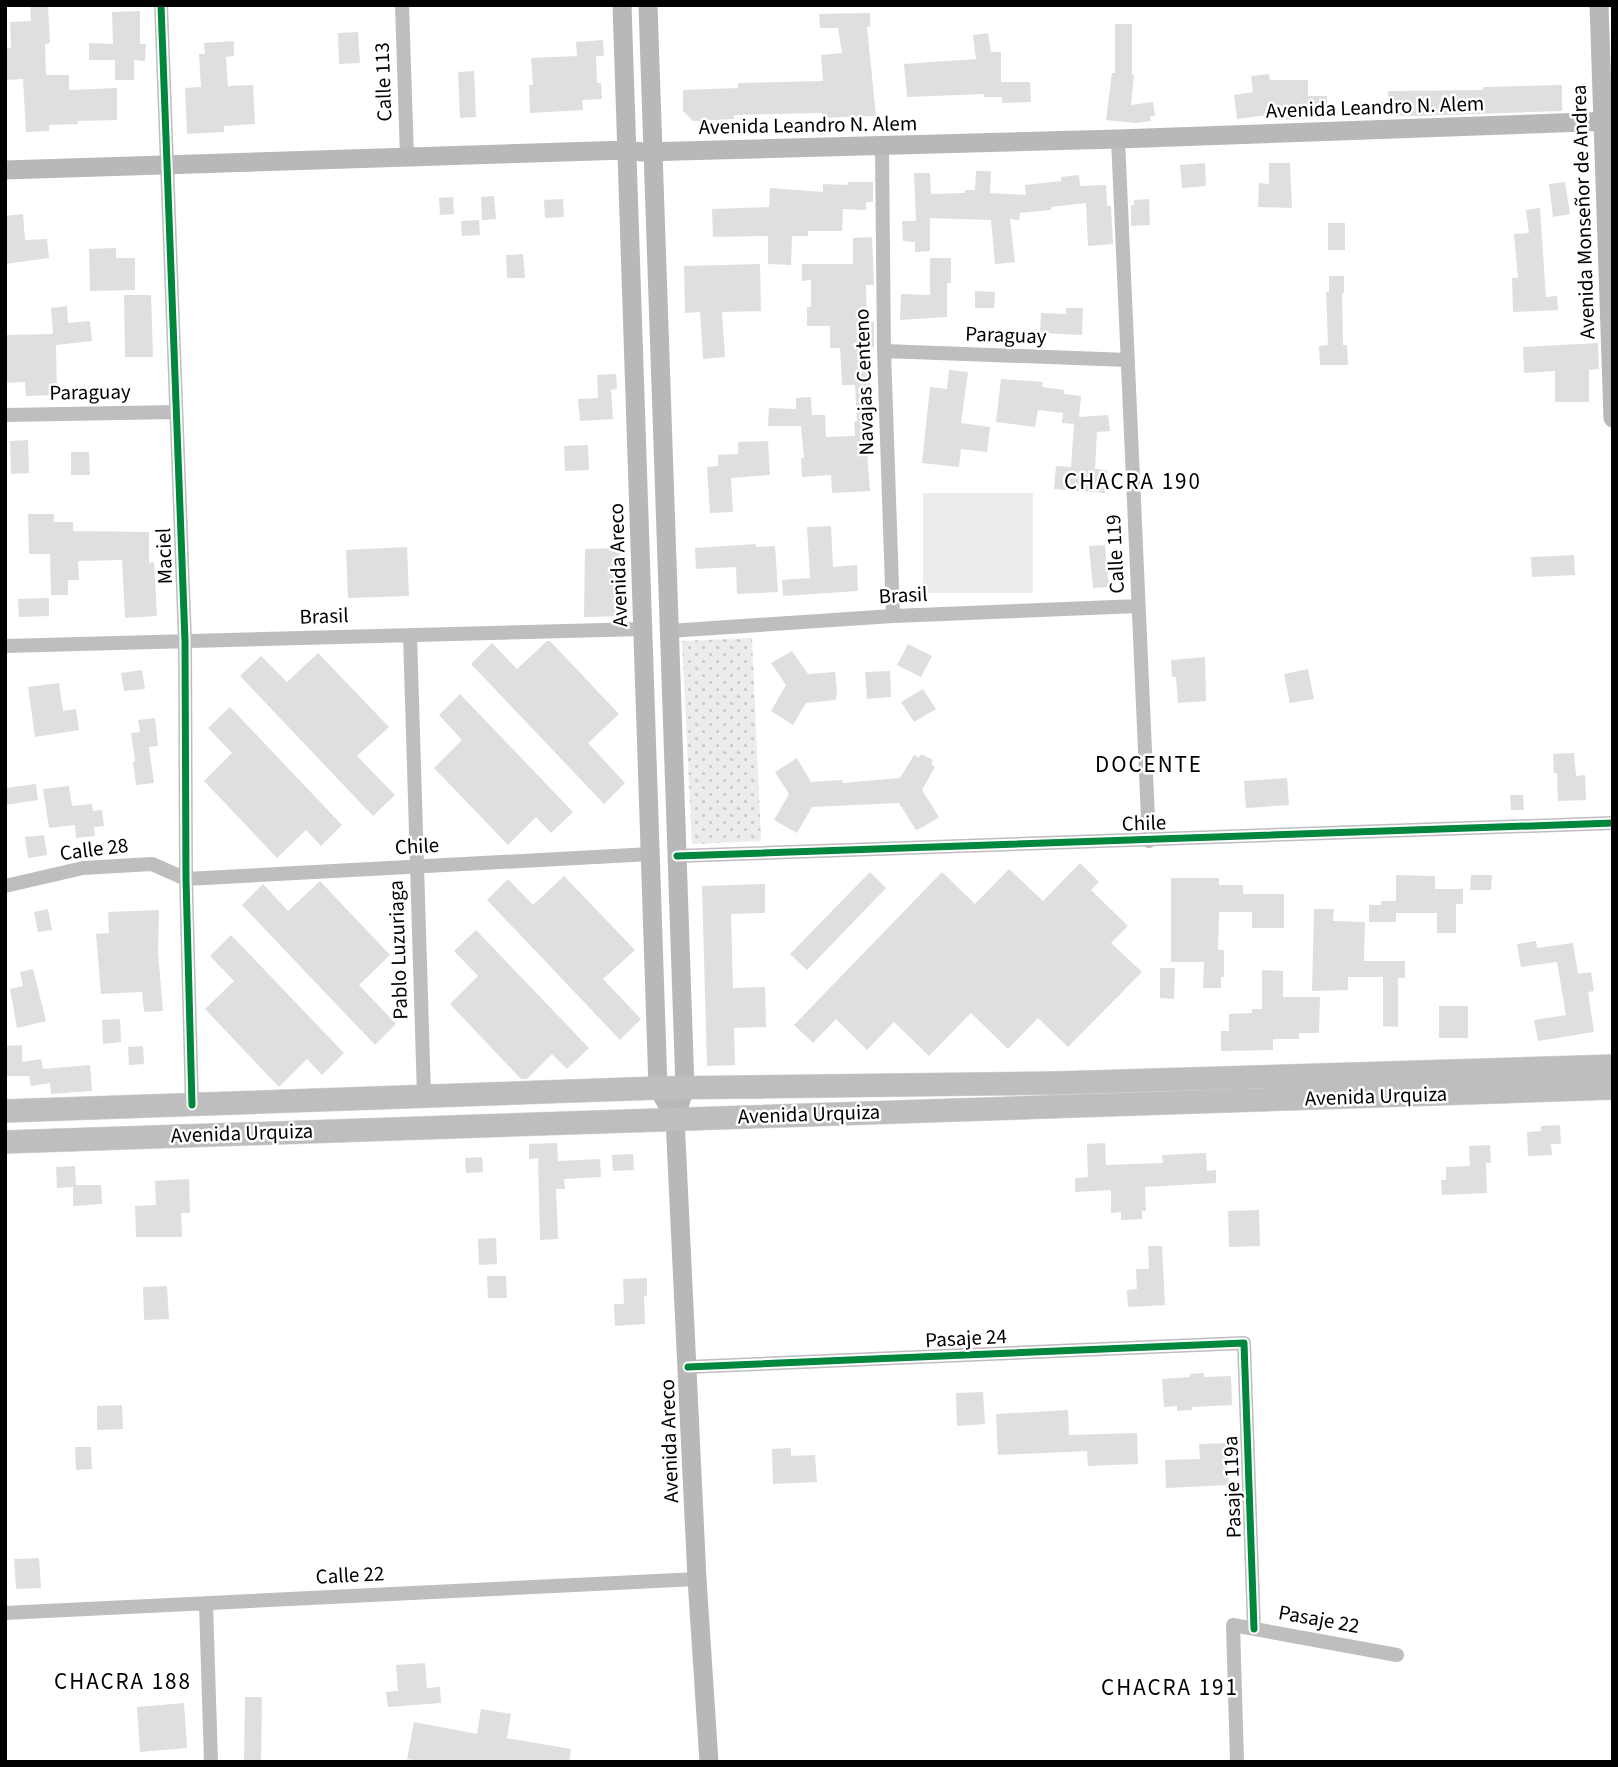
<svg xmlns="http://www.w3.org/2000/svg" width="1618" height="1767" font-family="'Source Sans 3',sans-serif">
  <defs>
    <pattern id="park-dots" width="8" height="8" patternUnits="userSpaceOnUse" patternTransform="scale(1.75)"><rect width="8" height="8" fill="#ececec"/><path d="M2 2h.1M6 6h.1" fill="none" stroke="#c9c9c9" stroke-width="1.8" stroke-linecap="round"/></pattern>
  </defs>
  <rect width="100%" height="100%" fill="#fff"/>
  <!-- green -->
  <path fill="#ececec" d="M923 493H1033V593H923Z"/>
  <!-- park -->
  <path fill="url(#park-dots)" d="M752 638 761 841 692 844 682 641Z"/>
  <!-- building -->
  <path fill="#dfdfdf" d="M30 5H48L50 43 45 44 46 75H69V90L117 88V120L77 121 78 124 49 125V131L26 132 23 79 5 80V49L11 48 10 22 31 21Z
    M140 11V44H146L145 61 134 60V80H115V60H89V43L113 44 112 12Z
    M870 13V27H867L876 116 822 118V113L734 115V119L693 121 683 111V90L738 88V83L823 81 821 55 842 53 838 28H820L819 14Z
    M1115 24H1132V75H1134L1131 105 1153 102 1155 116H1150L1151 121 1135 123 1106 120 1112 73H1115Z
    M358 32 360 63 339 64 338 33Z
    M988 33 991 52H1001V82H1030L1031 102 1002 103V97H984V94L907 97 904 64 976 59 973 35Z
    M603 40 604 56H596L597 83H601L602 99 582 100 583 110 530 113 529 85H533L531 58 577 56 576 42Z
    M234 41V56L226 57 228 86 253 85 255 124 224 126V132L187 134 185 88 201 87 199 54H205L204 43Z
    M474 71 476 117 460 118 458 72Z
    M1269 74 1270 80H1308V96H1327V114H1308V119L1275 120 1274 114 1237 119 1234 95 1253 92 1251 76Z
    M1562 85V111L1417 116 1357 115V102H1388V91L1483 90V87Z
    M1205 163 1206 186 1182 188 1180 165Z
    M1269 163H1290L1292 208 1258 207 1259 183 1269 184Z
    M976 171H991L990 193 1026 195 1025 185 1061 181V177L1079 175 1080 186 1106 185 1107 206H1111L1113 244 1088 246 1086 203 1051 207V210L1020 213 1019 220 1010 219 1015 262 995 264 991 220 930 218V251L915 252V242L903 241 902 221H916L914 173H930L931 194 965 193V190H975Z
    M848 182H873V202H866V210L843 209 842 231H808V236H792L791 265 768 264V236L713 237 712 209 769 207 770 188 823 192V184L848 185Z
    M1565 182 1570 214 1553 217 1549 184Z
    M494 196 496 219 482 220 481 197Z
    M453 197 454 214 440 215 439 198Z
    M563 199 564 217 545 218 544 200Z
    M1149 199 1150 225 1131 226V205H1134V200Z
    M1540 208 1546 297 1557 296 1558 310 1513 312 1512 278H1518L1514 234 1529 233 1526 210Z
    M23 214 25 240 47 239 49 258 5 264V216Z
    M479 220 480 235 462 236 461 221Z
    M1328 223H1345V250H1328Z
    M872 237 874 285H866L867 322H874V347L868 348 873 448 867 449 870 491 832 493 831 475 802 477 801 458H804L801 426H768L769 408 796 409V398L811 397 812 415H825L826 437 855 436 854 422 857 421 855 385H842L840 348H830V326H807V307H811V280L802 281V264H853V238Z
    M116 248V258H135V290L90 291 89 249Z
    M523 254 525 278H507L506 255Z
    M930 258H951V283H947V317L900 320 901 294 930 295Z
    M760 264 761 311 722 312 725 357 703 359 700 312 685 313 684 266Z
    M1329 276H1344V293H1342L1343 345H1347L1348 365H1320L1319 346 1328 345 1326 292H1329Z
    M975 291 995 292 994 308H975Z
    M124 295H151L153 357H125Z
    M67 306 68 323 90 321 92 341 56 345 57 395 26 396 25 382 5 383V335L53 334 51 308Z
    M1066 308H1083L1082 335 1040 333 1041 313 1066 314Z
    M1598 343 1599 369 1589 370V402H1555V371L1524 373 1523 347Z
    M949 370 968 372 961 423 990 427 987 452 961 449 959 467 922 463 930 387 947 389Z
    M616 374 617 389 611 390 613 419 580 421 578 399 598 398 597 375Z
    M1001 379 1043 382 1042 387 1064 390V394L1081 396 1079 417 1108 415 1110 431 1097 432 1095 469 1107 470 1105 493 1054 489 1056 466 1071 467 1074 424 1062 423 1063 413 1038 410 1035 427 996 422Z
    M28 440 29 473 11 474 10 441Z
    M768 441 770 475 731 478 733 512 710 513 707 467 718 466V455L738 454V442Z
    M588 445 589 470 565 471 564 446Z
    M71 452H89L90 475H71Z
    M28 514H54V522H73V531L149 532V563L154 562 157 616 125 618 122 560 78 561 79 580H68V595H51L50 554H29Z
    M831 526 833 567 857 565 858 591 783 596 782 580 810 578 807 527Z
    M756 544V547L775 546 778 592 737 594 736 567 696 569 695 548Z
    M1105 545 1109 587 1093 588 1089 546Z
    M407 547 409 596 348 598 346 550Z
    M620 548V558H624L626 616 584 617 585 549Z
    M1574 555 1575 575 1532 577 1531 557Z
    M49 598V616L19 617 18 599Z
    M547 641H550L619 714 588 743 625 783 604 804 471 664 492 643 517 669Z
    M908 644 932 656 921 677 897 665Z
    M792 651 808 674 835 672 837 693 836 700 806 703 793 725 771 711 786 685 771 663Z
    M318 653 389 727 357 756 395 795 373 816 240 676 261 656 287 682Z
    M1205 657 1206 701 1178 703 1176 677H1172L1171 660Z
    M1308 669 1314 699 1290 703 1284 674Z
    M142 670 145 689 124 691 121 673Z
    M890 671 891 697 867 699 865 672Z
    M59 683 63 711 76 709 79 730 35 737 28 687Z
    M923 689 936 709 914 722 901 702Z
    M460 694 573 812 551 833 536 817 508 845 434 768 462 740 439 715Z
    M230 707 342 825 321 846 306 830 277 858 204 781 232 753 208 728Z
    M155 718 158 746 149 747 154 783 136 785 133 762 135 761 131 733 140 732 138 720Z
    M1574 753 1576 776 1585 775 1586 800 1558 801 1557 773H1554L1553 754Z
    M921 754 933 760 931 764 935 767 922 790 939 817 923 827 916 830 899 803 812 807 797 833 774 820 789 794 775 772 797 758 811 782 842 780 843 783 900 778 914 755 919 758Z
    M1287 778 1289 805 1246 808 1244 781Z
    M36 784 38 800 5 805V788Z
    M69 786 72 806 92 804 93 811 102 810 104 826 94 827 95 836 76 838 75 825 49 828 43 789Z
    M1510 795H1523L1524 810H1511Z
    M44 835 47 855 28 858 25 837Z
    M1080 863 1099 882 1091 890 1128 926 1111 943 1142 972 1068 1047 1038 1018 1008 1049 971 1013 929 1056 894 1022 867 1050 836 1019 813 1043 794 1025 942 872 975 904 1009 869 1043 901Z
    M870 872 886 888 807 970 790 954Z
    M1396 875 1435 876V889H1463V904H1456V933H1437V913H1396Z
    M1471 875H1492L1491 890H1470Z
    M564 876 635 950 603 979 641 1019 620 1040 487 900 508 879 533 905Z
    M1171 878H1219V885H1243V894H1284V928H1252V912H1219L1218 950H1224V977H1221V988H1203L1204 962H1171Z
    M320 881 390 955 359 985 396 1024 375 1045 242 905 263 884 288 911Z
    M765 884V913L731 914 733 988 765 987 766 1027 734 1028 735 1065 707 1066 702 886Z
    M1381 901H1396V922H1369V905H1381Z
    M48 909 52 930 38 932 34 912Z
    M1314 909H1334L1333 921 1365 922 1364 961H1405V978H1398V1027L1383 1026V977H1348V990L1312 991Z
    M159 910 158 952 163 1011 144 1012 142 992 101 994 96 934 109 933 108 912Z
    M476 930 589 1048 567 1069 552 1054 527 1079H521L450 1004 478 976 454 951Z
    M231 935 344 1053 322 1075 307 1059 279 1087 205 1009 234 981 210 956Z
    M1536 941 1537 948 1573 943 1578 974 1591 972 1594 991 1588 992 1594 1032 1538 1041 1534 1020 1566 1015 1557 962 1521 967 1517 944Z
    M1160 968H1175L1174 999 1160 998Z
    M33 969 46 1021 17 1028 10 989 23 986 20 972Z
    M1262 970 1283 971V997H1320L1319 1033H1299V1039H1273V1050L1221 1051V1031H1229V1014L1252 1013V1009H1262Z
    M1439 1006H1468V1038H1439Z
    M120 1019 121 1042 103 1044 102 1020Z
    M22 1045V1062L41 1059 43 1069 90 1065 92 1091 51 1094 50 1083 31 1086 29 1076H5V1046Z
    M143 1046 144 1064 129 1065 128 1047Z
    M1560 1125 1561 1144H1551L1552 1155 1528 1156 1527 1132 1541 1131V1126Z
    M557 1143 558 1161 600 1159 601 1177 564 1179 565 1189H556L558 1239 540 1240 538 1158 529 1159V1144Z
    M1105 1143 1106 1165 1163 1163 1162 1155 1206 1153 1207 1171 1216 1170V1183L1145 1187 1146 1211H1142V1219L1121 1220V1212L1111 1213V1190L1075 1192V1178L1088 1177 1087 1144Z
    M1490 1145 1491 1163H1486L1487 1193 1442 1195 1441 1180H1446V1167L1470 1166 1469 1146Z
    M633 1154 634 1170 613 1171 612 1155Z
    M482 1157 483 1172 466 1173 465 1158Z
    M75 1166 76 1185H101L102 1204 73 1206V1187L57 1188 56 1167Z
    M189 1179 190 1213H181L182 1237H136L135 1206 156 1205 155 1181Z
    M1259 1210 1260 1246 1229 1247 1228 1211Z
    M496 1238 497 1264 479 1265 478 1239Z
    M1148 1246H1162L1165 1305 1128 1307 1127 1290 1137 1289 1136 1269H1149Z
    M487 1276H506L507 1298H488Z
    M647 1278V1296H644L645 1324 615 1326 614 1304H624L623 1279Z
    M167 1286 169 1319 144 1320 143 1287Z
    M1204 1373V1377L1231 1376 1232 1405 1192 1407V1410L1177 1411V1406L1164 1407 1162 1379 1190 1377V1374Z
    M983 1392 985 1424 957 1426 956 1393Z
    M122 1405 123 1429 97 1430V1406Z
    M1068 1410 1069 1435 1137 1433 1138 1464 1088 1466 1087 1451 998 1455 996 1414Z
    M1227 1443 1229 1485 1166 1488 1165 1460 1200 1459 1199 1444Z
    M75 1447H91L92 1469 76 1470Z
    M791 1448V1456L815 1455 817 1482 773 1484 772 1449Z
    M39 1558 41 1588 16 1589 14 1559Z
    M425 1663 427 1688 440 1687 441 1703 388 1707 386 1692 398 1691 396 1665Z
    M245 1697H262L261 1762H244Z
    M184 1703 187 1748 140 1752 137 1707Z
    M481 1709 511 1714 507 1738 571 1749 569 1762H424L407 1759 414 1722 477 1734Z"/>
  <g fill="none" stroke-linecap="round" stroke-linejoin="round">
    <defs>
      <path id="primary" d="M5 1111 658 1088 1056 1083 1613 1066
        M5 1142 1613 1088"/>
    </defs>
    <!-- primary casing -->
    <use href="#primary" stroke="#dbdbdb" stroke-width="24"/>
    <!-- street -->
    <path stroke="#bebebe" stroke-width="14" d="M161 5 185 641 186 879 192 1105
      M402 5 407 157
      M1118 139 1149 841
      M882 147 884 351 893 616
      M884 351 1128 360
      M5 415 176 412
      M669 631 893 616 1138 606
      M410 635 424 1096
      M5 646 643 629
      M677 856 1613 823
      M5 886 83 868 152 864 186 879 651 854
      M688 1367 1244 1343 1254 1629
      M206 1603 211 1762
      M5 1613 697 1579
      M1237 1762 1233 1625 1397 1655"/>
    <!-- secondary -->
    <path stroke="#b8b8b8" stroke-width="19" d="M622 5 658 1088 675 1118
      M648 5 685 1088 675 1118 697 1579 709 1762
      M1599 5 1613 418
      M5 170 627 150 642 152 1118 139 1613 121"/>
    <!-- primary -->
    <use href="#primary" stroke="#bebebe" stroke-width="23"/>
    <defs>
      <path id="cycleway" d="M161 5 185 641 186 879 192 1105
        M677 856 1613 823
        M688 1367 1244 1343 1254 1629"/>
    </defs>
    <!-- cycleway casing -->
    <use href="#cycleway" stroke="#fff" stroke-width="11"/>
    <!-- cycleway -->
    <use href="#cycleway" stroke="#00873e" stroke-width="7"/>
  </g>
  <g text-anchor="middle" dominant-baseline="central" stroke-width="5" stroke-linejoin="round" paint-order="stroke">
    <!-- street labels -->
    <g font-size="21" fill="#000" stroke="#fff">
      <text transform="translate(383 82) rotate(-92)">Calle 113</text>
      <text transform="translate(1375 107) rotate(-2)">Avenida Leandro N. Alem</text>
      <text transform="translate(808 125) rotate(-1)">Avenida Leandro N. Alem</text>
      <text transform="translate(1583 212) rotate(-92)">Avenida Monseñor de Andrea</text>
      <text transform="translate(1006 335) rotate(2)">Paraguay</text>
      <text transform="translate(864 382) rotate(-92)">Navajas Centeno</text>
      <text transform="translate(90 392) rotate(-1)">Paraguay</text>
      <text transform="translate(1115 554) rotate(-93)">Calle 119</text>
      <text transform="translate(164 556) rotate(-92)">Maciel</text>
      <text transform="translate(618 565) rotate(-92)">Avenida Areco</text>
      <text transform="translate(903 595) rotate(-3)">Brasil</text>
      <text transform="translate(324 616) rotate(-2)">Brasil</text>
      <text transform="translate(1144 823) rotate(-2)">Chile</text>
      <text transform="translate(417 846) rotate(-3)">Chile</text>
      <text transform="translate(94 849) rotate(-7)">Calle 28</text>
      <text transform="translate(398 950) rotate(-92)">Pablo Luzuriaga</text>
      <text transform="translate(1376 1096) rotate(-2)">Avenida Urquiza</text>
      <text transform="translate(809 1114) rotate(-2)">Avenida Urquiza</text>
      <text transform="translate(242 1133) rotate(-2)">Avenida Urquiza</text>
      <text transform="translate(966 1338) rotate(-3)">Pasaje 24</text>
      <text transform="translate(669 1441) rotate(-92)">Avenida Areco</text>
      <text transform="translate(1232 1487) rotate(-92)">Pasaje 119a</text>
      <text transform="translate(350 1575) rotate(-3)">Calle 22</text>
      <text transform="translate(1319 1619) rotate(10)">Pasaje 22</text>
    </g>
    <!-- neighbourhood labels -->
    <g font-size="23" letter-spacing="2" fill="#000" stroke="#fff">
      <text x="1133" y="481">CHACRA 190</text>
      <text x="1149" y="764">DOCENTE</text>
      <text x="123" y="1681">CHACRA 188</text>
      <text x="1170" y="1687">CHACRA 191</text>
    </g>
  </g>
  <!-- border -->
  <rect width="1618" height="1767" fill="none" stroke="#000000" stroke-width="14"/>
</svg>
